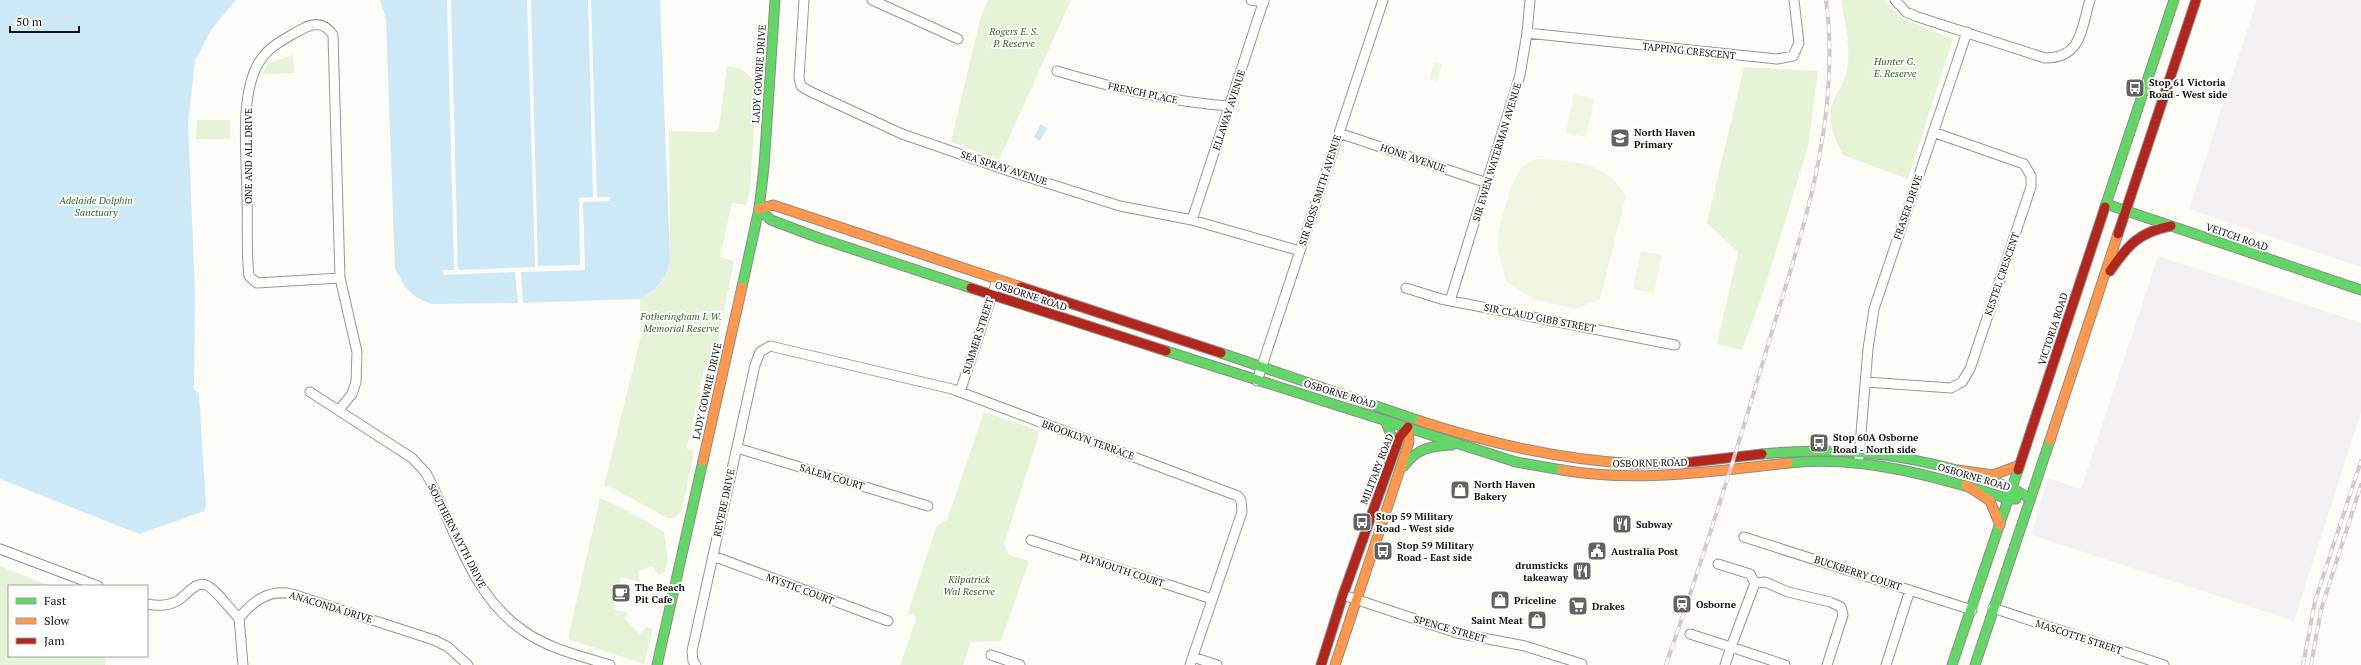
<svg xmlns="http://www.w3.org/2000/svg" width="2361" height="665" font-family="'PT Serif',serif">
  <rect width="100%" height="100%" fill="#fdfcf7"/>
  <!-- industrial -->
  <path fill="#f5f0f3" d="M2257 0H2361V267L2189 209Z
    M2158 256 2361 323V412L2294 621 2031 535 2048 478 2081 489Z"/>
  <!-- green -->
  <path fill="#e7f3d7" d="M988 0H1071L999 160 951 142 980 20Z
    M1841 0H1884L1903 19 1953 39 1908 179 1843 155C1836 140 1826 122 1832 105 1836 93 1844 84 1847 71 1851 48 1845 22 1841 0Z
    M293 55 294 73 262 74 268 63Z
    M727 66 742 69 757 83 750 190 746 205 732 203 720 257 734 261 712 371 704 370 687 448 694 451 682 510 675 518H667L615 489 604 486 641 336 640 299C658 290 667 279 670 260L669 131 715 132 719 127Z
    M1744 67 1818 71 1808 146 1764 290 1742 350 1717 344 1738 252 1707 223Z
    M197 120H230V139H196Z
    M984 412 1040 431 1004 544 1009 555 1029 561 1001 641 971 642 963 665H900L917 617 908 613 937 525 947 520Z
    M600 498 636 515 664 532 668 560 664 573 658 575 653 566 638 571 640 582 621 577 619 586 614 585 611 597 616 599 613 609 628 613 624 618 640 634 646 627 653 629 644 664 568 639Z
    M0 566 50 586H9V656H105V665H0Z"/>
  <!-- pitch -->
  <path fill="#f0f6e1" d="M1434 62 1442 64 1437 81 1429 79Z
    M1574 94 1594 99 1586 137 1566 133Z
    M1536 159C1574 161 1605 161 1626 196L1600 299 1576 309 1533 299 1506 281 1498 251 1499 229 1511 187 1521 168Z
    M1641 251 1662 255 1654 293 1633 289Z"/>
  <!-- water -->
  <path fill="#cde8f7" d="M0 0H236L211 30 195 61 188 122 195 293 194 390 199 393 206 506 204 511 139 534 0 479Z
    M380 0H660L670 260C667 279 657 290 640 299L518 303 431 304 417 298 406 288 395 269 386 19Z
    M1041 124 1047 128 1040 141 1034 137Z"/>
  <!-- pier -->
  <path fill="#fdfcf7" d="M447 0H451L458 270 535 267 527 0H531L538 266 580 265 579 198 593 197 588 0H591L597 197H610V201L583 202 585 270 521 272 523 303H518L515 272 444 275 443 270H454Z"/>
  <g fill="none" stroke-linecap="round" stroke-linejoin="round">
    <defs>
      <path id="street" d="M804 0 799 78 801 86 809 91 902 134 1012 172 1120 206 1192 220 1300 251
        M872 0 958 39
        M1251 0 1264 2
        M1895 0 1906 12 1918 17 2045 58C2082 58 2081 29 2090 0
        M1527 33 1777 59 1793 56 1799 43 1794 0
        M1057 71C1114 88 1170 102 1230 106
        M1339 133 1487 183
        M1192 220 1264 0
        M1406 288 1441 299 1675 345
        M1450 301 1520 75 1527 33 1530 0
        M1257 381 1383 0
        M1866 382 1951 388 1962 382 1970 369 2031 187V176L2024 164 1933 132
        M310 392 412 458 426 473C454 525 470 593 521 629 546 648 580 656 610 665
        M960 392 997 280
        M339 410 352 394 356 382 357 352 340 278 333 35C325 23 315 22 302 29 285 39 268 46 258 64 239 98 247 159 247 197 248 223 246 250 249 276L257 283 340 278
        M737 448 928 506
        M1859 457 1868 349 1874 309 1967 32
        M1744 537 1972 610
        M1031 540 1212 599
        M0 549 98 586
        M713 556 888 621
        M1718 564 1750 574 1755 583
        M1343 595 1457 633 1525 646 1582 664
        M147 604C157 606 168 606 177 601 186 596 195 581 206 585 216 589 230 610 239 618
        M1993 608 2164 665
        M1690 634 1731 647 1725 665
        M991 655 1020 665
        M1193 657 1217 665
        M243 665 239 618C253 601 269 589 292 594L434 640 448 647 468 665
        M696 665 693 661 692 651 755 365 760 352 770 346 952 389 1238 496 1241 500 1242 512 1190 665
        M1785 665 1731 647 1755 583 1765 582 1788 592 1830 602 1841 607 1843 615 1827 665
        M1886 665 1910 590"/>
      <path id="fast" d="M2106 204 2361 290
        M2105 207 2174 0
        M759 209 771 220 819 238 971 288
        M742 287 759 209 764 167 775 0
        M1166 351 1516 462 1562 470
        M1221 353 1420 421
        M1385 420 1391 435 1390 451
        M1762 454C1834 447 1895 452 1964 472 1987 479 2009 485 2029 498
        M1788 463C1863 455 1938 477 2009 499H2016
        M1404 466C1417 448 1431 446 1452 445
        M657 665 703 461
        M1952 665 2018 470
        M1975 665 2050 440"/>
      <path id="slow" d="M759 209 773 205 1021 287
        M1420 421C1491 444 1562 460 1637 464
        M2050 440 2118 234
        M703 461 742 287
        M1562 470C1636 483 1714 471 1788 463
        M1958 470 1993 475 2020 465
        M1966 485 1990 501 2000 525
        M1335 665 1409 442 1408 427"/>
      <path id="jam" d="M2118 234 2196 0
        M2110 271C2128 245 2139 232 2171 226
        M1021 287 1221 353
        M971 288 1166 351
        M1637 464 1692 462 1762 454
        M2018 470 2105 207
        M1321 665 1343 595 1399 438 1408 427"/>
    </defs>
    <!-- street casing -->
    <use href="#street" stroke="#979795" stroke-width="11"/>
    <!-- fast casing -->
    <use href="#fast" stroke="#8e8d8b" stroke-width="11"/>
    <!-- slow casing -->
    <use href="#slow" stroke="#8e8d8b" stroke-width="11"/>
    <!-- jam casing -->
    <use href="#jam" stroke="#8e8d8b" stroke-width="11"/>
    <!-- street -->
    <use href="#street" stroke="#fffffe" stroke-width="9"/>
    <!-- fast -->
    <use href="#fast" stroke="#63d668" stroke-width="9"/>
    <!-- slow -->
    <use href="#slow" stroke="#ff974d" stroke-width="9"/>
    <!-- jam -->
    <use href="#jam" stroke="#b3261e" stroke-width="9"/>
    <defs>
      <path id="rail" d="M1666 665C1702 560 1736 455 1767 348 1801 235 1842 120 1826 0
        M2303 665 2315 601 2361 461
        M2311 665 2321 610 2361 485"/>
    </defs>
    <!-- rail casing -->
    <use href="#rail" stroke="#d9c6c7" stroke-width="4"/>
    <!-- rail -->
    <use href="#rail" stroke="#fff" stroke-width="2.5" stroke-dasharray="8" stroke-linecap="butt"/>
  </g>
  <!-- icons -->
  <defs>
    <symbol id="bus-square" viewBox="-11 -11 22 22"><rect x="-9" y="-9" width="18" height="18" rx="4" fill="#646362" stroke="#fff"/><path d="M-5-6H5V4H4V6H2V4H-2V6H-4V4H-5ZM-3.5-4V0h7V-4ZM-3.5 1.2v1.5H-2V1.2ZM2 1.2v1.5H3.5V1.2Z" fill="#fff"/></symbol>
    <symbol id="school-square" viewBox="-11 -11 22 22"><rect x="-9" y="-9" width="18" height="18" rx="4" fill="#646362" stroke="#fff"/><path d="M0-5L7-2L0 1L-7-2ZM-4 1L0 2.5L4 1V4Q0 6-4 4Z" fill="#fff"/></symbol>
    <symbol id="shop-square" viewBox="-11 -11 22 22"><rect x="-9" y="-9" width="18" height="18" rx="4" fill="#646362" stroke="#fff"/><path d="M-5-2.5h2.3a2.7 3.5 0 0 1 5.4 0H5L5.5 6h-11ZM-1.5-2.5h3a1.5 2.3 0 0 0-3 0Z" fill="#fff"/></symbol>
    <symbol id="restaurant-square" viewBox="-11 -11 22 22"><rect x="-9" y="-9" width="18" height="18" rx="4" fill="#646362" stroke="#fff"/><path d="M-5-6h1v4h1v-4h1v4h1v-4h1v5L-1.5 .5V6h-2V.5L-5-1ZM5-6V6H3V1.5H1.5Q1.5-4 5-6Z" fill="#fff"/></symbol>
    <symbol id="civic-square" viewBox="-11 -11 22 22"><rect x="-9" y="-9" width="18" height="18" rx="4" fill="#646362" stroke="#fff"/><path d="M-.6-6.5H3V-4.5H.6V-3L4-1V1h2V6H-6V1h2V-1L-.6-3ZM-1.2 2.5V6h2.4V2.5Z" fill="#fff"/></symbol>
    <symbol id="cafe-square" viewBox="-11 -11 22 22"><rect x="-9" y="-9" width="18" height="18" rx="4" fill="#646362" stroke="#fff"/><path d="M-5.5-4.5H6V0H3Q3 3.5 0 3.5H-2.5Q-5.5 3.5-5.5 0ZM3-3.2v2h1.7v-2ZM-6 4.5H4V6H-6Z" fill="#fff"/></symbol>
    <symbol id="station-square" viewBox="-11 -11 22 22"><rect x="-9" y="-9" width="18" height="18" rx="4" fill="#646362" stroke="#fff"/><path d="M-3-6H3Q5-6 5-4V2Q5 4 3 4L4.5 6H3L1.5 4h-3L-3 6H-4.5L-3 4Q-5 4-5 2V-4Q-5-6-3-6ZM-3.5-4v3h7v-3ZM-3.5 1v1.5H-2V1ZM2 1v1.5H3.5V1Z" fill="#fff"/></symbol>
    <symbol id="supermarket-square" viewBox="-11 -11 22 22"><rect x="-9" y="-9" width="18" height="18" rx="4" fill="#646362" stroke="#fff"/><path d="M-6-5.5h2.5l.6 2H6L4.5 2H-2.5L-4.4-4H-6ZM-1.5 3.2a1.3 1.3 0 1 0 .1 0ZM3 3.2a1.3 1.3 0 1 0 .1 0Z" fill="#fff"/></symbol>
  </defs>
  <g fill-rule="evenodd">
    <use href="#bus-square" x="2124" y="77" width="22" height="22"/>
    <use href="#school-square" x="1609" y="127" width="22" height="22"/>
    <use href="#bus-square" x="1808" y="432" width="22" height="22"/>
    <use href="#shop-square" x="1449" y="479" width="22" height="22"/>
    <use href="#bus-square" x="1351" y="511" width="22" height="22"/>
    <use href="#restaurant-square" x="1611" y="513" width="22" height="22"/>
    <use href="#bus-square" x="1372" y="540" width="22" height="22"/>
    <use href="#civic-square" x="1586" y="540" width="22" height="22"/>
    <use href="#restaurant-square" x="1571" y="560" width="22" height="22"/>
    <use href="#cafe-square" x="610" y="582" width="22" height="22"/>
    <use href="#shop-square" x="1489" y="589" width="22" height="22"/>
    <use href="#station-square" x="1671" y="593" width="22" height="22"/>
    <use href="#supermarket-square" x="1567" y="595" width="22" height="22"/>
    <use href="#shop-square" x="1526" y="609" width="22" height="22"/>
  </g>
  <g text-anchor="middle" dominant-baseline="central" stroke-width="4" stroke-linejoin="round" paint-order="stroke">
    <!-- park labels -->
    <g font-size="10" font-style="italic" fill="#2f6b1f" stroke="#fff">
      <text x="1014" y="31">Rogers E. S.<tspan x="1014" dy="12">P. Reserve</tspan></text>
      <text x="1895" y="61">Hunter G.<tspan x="1895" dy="12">E. Reserve</tspan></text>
      <text x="96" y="200">Adelaide Dolphin<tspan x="96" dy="12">Sanctuary</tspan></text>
      <text x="681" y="316">Fotheringham I. W.<tspan x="681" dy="12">Memorial Reserve</tspan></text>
      <text x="969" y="579">Kilpatrick<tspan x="969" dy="12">Wal Reserve</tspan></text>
    </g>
    <!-- street labels -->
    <g font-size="10" fill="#111" stroke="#fff">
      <text transform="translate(1689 51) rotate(6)">TAPPING CRESCENT</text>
      <text transform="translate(759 74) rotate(-86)">LADY GOWRIE DRIVE</text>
      <text transform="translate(1143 93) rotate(12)">FRENCH PLACE</text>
      <text transform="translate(1229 110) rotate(-72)">ELLAWAY AVENUE</text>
      <text transform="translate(1497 152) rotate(-73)">SIR EWEN WATERMAN AVENUE</text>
      <text transform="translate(248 156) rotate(-90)">ONE AND ALL DRIVE</text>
      <text transform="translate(1413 158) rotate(19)">HONE AVENUE</text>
      <text transform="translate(1004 168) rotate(18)">SEA SPRAY AVENUE</text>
      <text transform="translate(1320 190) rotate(-72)">SIR ROSS SMITH AVENUE</text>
      <text transform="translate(1908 207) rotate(-71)">FRASER DRIVE</text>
      <text transform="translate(2237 237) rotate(19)">VEITCH ROAD</text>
      <text transform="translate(2002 274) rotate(-71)">KESTEL CRESCENT</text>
      <text transform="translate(1031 296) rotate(18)">OSBORNE ROAD</text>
      <text transform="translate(1540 318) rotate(11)">SIR CLAUD GIBB STREET</text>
      <text transform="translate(2053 329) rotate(-72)">VICTORIA ROAD</text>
      <text transform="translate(978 336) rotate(-72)">SUMMER STREET</text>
      <text transform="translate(707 391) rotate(-77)">LADY GOWRIE DRIVE</text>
      <text transform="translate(1340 394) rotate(17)">OSBORNE ROAD</text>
      <text transform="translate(1088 440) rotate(20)">BROOKLYN TERRACE</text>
      <text transform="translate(1650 463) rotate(-1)">OSBORNE ROAD</text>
      <text transform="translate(1377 469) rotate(-69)">MILITARY ROAD</text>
      <text transform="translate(832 477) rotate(17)">SALEM COURT</text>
      <text transform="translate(1974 477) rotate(16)">OSBORNE ROAD</text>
      <text transform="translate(724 503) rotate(-78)">REVERE DRIVE</text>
      <text transform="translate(457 536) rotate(63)">SOUTHERN MYTH DRIVE</text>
      <text transform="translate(1122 570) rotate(18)">PLYMOUTH COURT</text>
      <text transform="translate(1858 573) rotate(18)">BUCKBERRY COURT</text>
      <text transform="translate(800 589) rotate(20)">MYSTIC COURT</text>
      <text transform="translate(331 607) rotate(17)">ANACONDA DRIVE</text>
      <text transform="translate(1450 629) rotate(16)">SPENCE STREET</text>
      <text transform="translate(2079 637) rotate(18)">MASCOTTE STREET</text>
    </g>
    <!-- poi labels -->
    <g font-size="10" font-weight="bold" fill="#111" stroke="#fff" text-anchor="start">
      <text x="2149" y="82">Stop 61 Victoria<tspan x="2149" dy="12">Road - West side</tspan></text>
      <text x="1634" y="132">North Haven<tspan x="1634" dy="12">Primary</tspan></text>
      <text x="1833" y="437">Stop 60A Osborne<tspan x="1833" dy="12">Road - North side</tspan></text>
      <text x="1474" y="484">North Haven<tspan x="1474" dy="12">Bakery</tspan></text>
      <text x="1376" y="516">Stop 59 Military<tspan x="1376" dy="12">Road - West side</tspan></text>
      <text x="1636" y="524">Subway</text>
      <text x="1397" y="545">Stop 59 Military<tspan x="1397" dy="12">Road - East side</tspan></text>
      <text x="1611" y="551">Australia Post</text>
      <text x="1568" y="565" text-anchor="end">drumsticks<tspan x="1568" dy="12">takeaway</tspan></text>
      <text x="635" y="587">The Beach<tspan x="635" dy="12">Pit Cafe</tspan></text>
      <text x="1514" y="600">Priceline</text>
      <text x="1696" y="604">Osborne</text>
      <text x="1592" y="606">Drakes</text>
      <text x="1523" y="620" text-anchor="end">Saint Meat</text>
    </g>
  </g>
  <!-- legend -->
  <rect x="8" y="585" width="140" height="72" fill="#ffffff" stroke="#a0a0a0"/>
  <rect x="16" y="598" width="20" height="6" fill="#63d668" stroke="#a0a0a0"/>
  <text x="44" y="605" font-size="12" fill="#111111">Fast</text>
  <rect x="16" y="618" width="20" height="6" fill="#ff974d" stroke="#a0a0a0"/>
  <text x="44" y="625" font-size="12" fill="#111111">Slow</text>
  <rect x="16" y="638" width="20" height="6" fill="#b3261e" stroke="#a0a0a0"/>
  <text x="44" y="645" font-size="12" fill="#111111">Jam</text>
  <!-- scale -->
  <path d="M10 26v6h69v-6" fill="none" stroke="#111111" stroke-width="2"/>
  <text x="16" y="26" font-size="12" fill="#111111" stroke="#ffffff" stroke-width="3" paint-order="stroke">50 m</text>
</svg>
